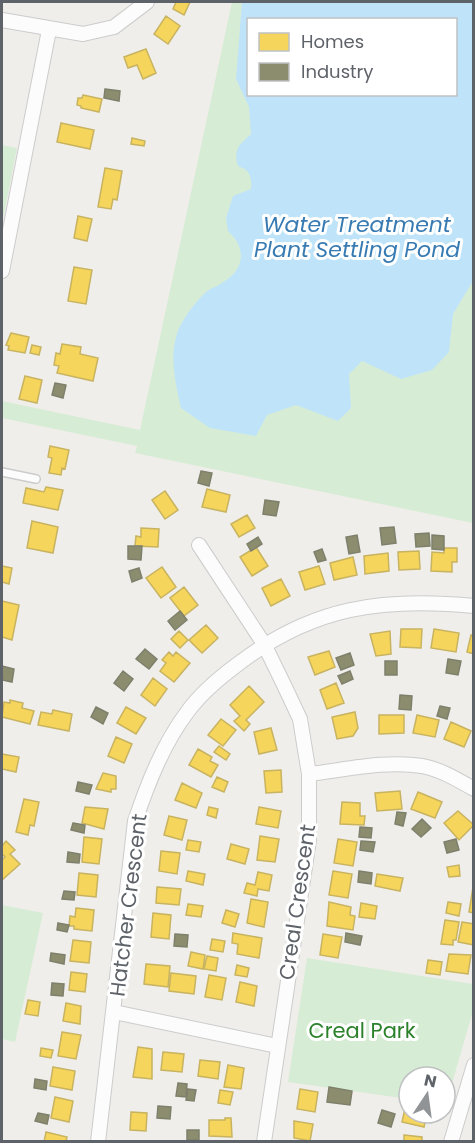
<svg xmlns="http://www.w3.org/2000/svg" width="475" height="1143" font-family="Poppins,sans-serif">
  <rect width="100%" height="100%" fill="#efeeea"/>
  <!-- green -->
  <path fill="#d7ecd4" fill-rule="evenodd" d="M232 2H473V523L135 453 137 446 2 418V401L140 430ZM249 20H456V94H249Z
    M2 145 17 148 2 224Z
    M2 905 43 913 15 1042 2 1039Z
    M307 958 473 984V1011L446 1104 445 1077H409V1099L288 1082Z"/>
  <!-- water -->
  <path fill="#bfe4f9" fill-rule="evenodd" d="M242 2H474L473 281 453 314 449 352 432 370 401 379 362 361 349 374 351 408 338 421 296 405 267 415 256 436 210 428 181 408C176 385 169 358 177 334 181 321 195 302 206 292 210 288 217 287 222 283 245 270 247 248 228 231L226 218 233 196 251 189C252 177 250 170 238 166 233 149 239 145 251 134L249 107 236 79ZM249 20H456V94H249Z"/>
  <!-- homes -->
  <path fill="#f6d55c" stroke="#c8b360" stroke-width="1.5" d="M176 2H190L184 15 173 9Z
    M166 16 180 26 168 44 154 34Z
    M146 49 156 73 143 79 137 65 128 68 124 57Z
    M83 95 102 99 99 112 81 108V106L77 105 78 98H82Z
    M61 123 94 130 90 149 57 142Z
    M132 138 145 141 144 146 131 144Z
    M105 168 122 171 117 200 113 199 111 209 98 207Z
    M78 216 92 219 87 241 74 238Z
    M74 267 92 270 86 304 68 301Z
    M11 333 29 337 25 353 8 350 9 346 6 345Z
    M62 344 81 347 80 354 98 358 93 381 57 373 59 366 54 365 56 353 60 354Z
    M32 345 41 347 39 355 30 353Z
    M25 376 42 380 37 403 19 399Z
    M50 446 69 450 65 469 62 468 61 475 49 473 52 458 48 457Z
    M46 487 63 490 58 510 23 503 26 488 44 492Z
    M207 489 230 495 226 512 202 507Z
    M165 491 178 510 165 519 152 500Z
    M247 515 255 528 239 537 231 524Z
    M32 521 58 527 53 553 27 548Z
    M141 528 159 529 158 547 135 546 136 536 141 537Z
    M256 547 268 566 252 576 240 557Z
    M444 548H457V562H452V572L431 571 432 552 444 553Z
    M419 551 420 569 399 570 398 552Z
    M388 553 389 571 365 574 364 556Z
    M353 557 357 575 334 580 330 563Z
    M2 566 12 568 9 584 2 582Z
    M319 566 325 584 305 590 299 572Z
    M162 567 176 587 161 598 146 578Z
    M281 579 290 596 271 606 262 588Z
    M184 587 198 605 184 616 170 598Z
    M2 601 19 605 12 640 2 637Z
    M206 625 218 638 202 653 189 640Z
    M401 629H422L421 648 400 647Z
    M434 629 459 633 456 652 431 648Z
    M179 631 188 640 180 648 171 639Z
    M390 631 391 654 376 656 370 634Z
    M471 635 474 636V654L467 652Z
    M329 651 335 667 315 675 308 657Z
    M169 652 173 656 176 652 190 663 174 682 160 671 166 663 162 660Z
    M153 678 167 689 155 706 141 695Z
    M336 683 344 703 327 709 320 690Z
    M249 686 264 702 246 720 250 724 244 731 234 721 240 716 230 705Z
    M10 700 23 703 22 708 34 711 30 724 2 717 4 702 10 703Z
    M126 707 146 718 136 734 117 723Z
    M53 710 72 714 69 731 38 725 41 712 52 714Z
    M355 712 358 728 353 736 337 739 332 717Z
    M379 715H404V733L379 734Z
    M417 715 439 720 435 737 413 733Z
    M221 719 236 730 223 746 208 735Z
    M451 722 471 731 464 747 444 739Z
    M271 728 277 750 259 754 254 732Z
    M116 737 132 744 124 763 108 756Z
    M219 746 230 754 226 760 214 752Z
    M198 749 212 757 210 761 218 765 211 777 189 765Z
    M2 754 19 757 16 772 2 769Z
    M281 770 282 792 266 793 264 771Z
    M103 773 116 776V789H111V792L96 789Z
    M217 777 228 782 224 792 212 787Z
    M182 783 202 793 196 808 175 800Z
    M400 791 402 809 377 811 375 793Z
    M418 792 442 802 435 818 411 809Z
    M24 799 39 802 34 826 30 825 28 835 16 832Z
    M342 802 360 803V816H365L364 825 340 824Z
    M85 807 108 809 104 829 82 823Z
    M209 807 218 809 216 818 207 815Z
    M259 807 281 811 278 828 256 824Z
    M458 811 474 825 459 840 444 823Z
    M169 816 187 820 182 840 164 835Z
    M260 836 279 839 275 862 257 860Z
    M84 837 102 839 99 864 82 862Z
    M338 839 357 842 353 866 334 863Z
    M188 840 201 842 199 852 186 850Z
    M6 841 15 850 10 854 20 864 2 880V860L5 857 2 854V846Z
    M231 844 249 849 245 864 227 859Z
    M161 851 180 853 177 874 159 871Z
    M459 865 460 876 449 877 447 867Z
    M188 871 205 874 203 885 186 881Z
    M333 871 352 874 348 898 329 895Z
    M258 872 272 875 269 891 258 889 257 896 244 893 247 883 255 885Z
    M79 873 98 875 96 897 77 895Z
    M377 874 403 878 400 891 375 886Z
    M157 887 181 889 179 905 156 903Z
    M473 887H474V913L469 912Z
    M251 899 268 902 264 927 247 923Z
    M329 902 351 907 350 915 355 916 353 930 327 926Z
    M448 902 461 904 459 916 446 913Z
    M361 903 377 906 375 919 359 917Z
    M188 904 203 906 201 917 186 915Z
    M76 908 94 910 92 931 74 929V926H69L70 916 75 917Z
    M226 910 239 914 235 927 222 923Z
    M153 913 171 915 169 939 151 937Z
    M445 920 459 922 456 940H453V945L441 944Z
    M462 922 474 924V945L458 942Z
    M233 933 262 938 259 958 237 954 238 944 232 943Z
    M323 934 342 937 338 958 320 955Z
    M212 939 225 941 223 952 210 950Z
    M73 940 91 942 89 963 70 961Z
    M191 952 205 955 203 969 188 966Z
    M449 954 471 955 468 974 446 971Z
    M207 956 218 958 216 971 204 969Z
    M428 960 442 962 440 975 426 973Z
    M146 964 170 966 168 987 144 984Z
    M237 965 249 968 247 977 235 975Z
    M71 972 87 974 85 992 69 990Z
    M171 973 196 976 194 994 169 991Z
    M209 975 226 978 222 1000 205 997Z
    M240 982 257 986 254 1006 236 1002Z
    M28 1000 40 1002 38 1016 25 1014Z
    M66 1003 81 1006 80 1024 63 1021Z
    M62 1032 81 1035 76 1059 58 1056Z
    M138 1047 152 1049V1079L133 1077Z
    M41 1048 53 1050 51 1058 40 1056Z
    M163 1052 184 1054 182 1072 161 1070Z
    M200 1060 220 1062 218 1079 198 1076Z
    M228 1065 244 1068 241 1089 224 1087Z
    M53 1067 75 1071 72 1090 50 1086Z
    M300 1089 318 1092 315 1112 297 1109Z
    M220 1090 233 1092 230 1105 218 1103Z
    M55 1097 73 1101 69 1122 51 1118Z
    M406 1104 409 1105V1113H427L424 1127 402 1122Z
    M131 1112 147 1113 146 1131 130 1130Z
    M225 1118H231L232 1137 209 1136V1120H225Z
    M294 1121 313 1124 310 1141 294 1138Z
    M46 1132 67 1137 66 1142H44Z
    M404 1135 422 1137V1142H404Z"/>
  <!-- industry -->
  <path fill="#8c8c6e" stroke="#7e806c" stroke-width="1.5" d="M105 89 120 91 119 101 104 98Z
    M55 383 66 385 63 398 52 395Z
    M201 471 212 473 209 486 198 483Z
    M265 500 279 502 276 516 263 514Z
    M394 527 396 543 382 545 380 528Z
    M429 533 430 546 416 547 415 534Z
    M357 535 360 552 349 554 346 537Z
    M432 535 444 536V550L432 549Z
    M258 537 262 544 251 551 247 544Z
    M128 546H142L141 560 128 559Z
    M322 549 326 560 318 562 314 552Z
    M139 568 142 578 132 582 129 571Z
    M180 611 187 620 175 630 168 621Z
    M145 649 157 659 149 669 136 659Z
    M350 653 354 665 341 670 336 658Z
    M448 659 461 661 458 675 446 673Z
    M385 661H397V675H385Z
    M2 666 14 669 12 682 2 680Z
    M123 671 133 679 124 691 114 683Z
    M350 671 353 679 342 684 338 676Z
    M400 695 412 696 411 710 399 709Z
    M440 706 450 708 447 719 437 716Z
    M96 707 108 713 103 724 91 717Z
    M78 782 92 785 89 794 76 791Z
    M397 812 406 813 403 826 395 824Z
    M422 819 431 828 421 837 412 829Z
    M73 823 85 825 84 833 71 830Z
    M360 827 372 828 371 838 359 837Z
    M456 839 459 850 447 853 444 842Z
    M361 841 375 842 373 852 360 850Z
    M68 852 80 854 79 863 67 862Z
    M359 871 372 873 371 884 358 882Z
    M64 891 75 892 74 900 62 899Z
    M58 923 69 925 67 932 57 930Z
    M346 933 362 936 360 945 345 942Z
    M175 934 188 935 187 947 174 946Z
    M51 953 65 955 64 964 50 961Z
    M52 983 64 984 63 996 51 995Z
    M35 1079 47 1081 46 1090 34 1088Z
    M178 1083 187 1084 186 1097 176 1096Z
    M329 1087 352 1091 350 1105 327 1102Z
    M188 1089 196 1090 194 1101 186 1100Z
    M158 1106 171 1107 170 1119 157 1118Z
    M382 1110 395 1114 391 1127 378 1123Z
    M38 1113 49 1115 47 1124 35 1121Z
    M187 1130H199V1140H187Z"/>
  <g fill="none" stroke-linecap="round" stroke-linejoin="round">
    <defs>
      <path id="service" d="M2 472 36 479"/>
      <path id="minor" d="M2 20 83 34 114 27 147 2
        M2 271 49 30
        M199 545 264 644 284 685 300 719 309 774V840L264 1142
        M309 774C345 770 386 760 422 766 440 769 458 780 474 789
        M114 1012 277 1046
        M98 1142 135 821C148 783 163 744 188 711 202 692 219 678 238 664 312 607 382 597 474 606
        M451 1142 474 1065"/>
    </defs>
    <!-- service casing -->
    <use href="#service" stroke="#ccc" stroke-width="10"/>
    <!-- minor casing -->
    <use href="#minor" stroke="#ccc" stroke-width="16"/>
    <!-- service -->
    <use href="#service" stroke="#fdfcfc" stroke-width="7"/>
    <!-- minor -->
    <use href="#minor" stroke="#fdfcfc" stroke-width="14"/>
  </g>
  <g text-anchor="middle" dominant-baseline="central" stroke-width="6" stroke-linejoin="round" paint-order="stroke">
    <!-- street labels -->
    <g font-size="21" fill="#5e6369" stroke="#fff">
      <text transform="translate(297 902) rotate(-82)">Creal Crescent</text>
      <text transform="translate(128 905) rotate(-83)">Hatcher Crescent</text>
    </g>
    <!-- park labels -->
    <g font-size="21" fill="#2c822b" stroke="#fff">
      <text x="362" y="1030">Creal Park</text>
    </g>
    <!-- water labels -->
    <g font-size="22" font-style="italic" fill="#387bb3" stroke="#fff">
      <text x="357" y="224">Water Treatment<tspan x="357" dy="25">Plant Settling Pond</tspan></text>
    </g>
  </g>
  <!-- border -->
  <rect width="475" height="1143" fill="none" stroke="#5e6369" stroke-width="6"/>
  <!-- legend -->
  <rect x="247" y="18" width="210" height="78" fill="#ffffff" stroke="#bfc1c3" stroke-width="1.5"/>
  <rect x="259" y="33" width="30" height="18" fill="#f6d55c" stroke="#bfc1c3" stroke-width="1.5"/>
  <text x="301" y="48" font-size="18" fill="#5e6369">Homes</text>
  <rect x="259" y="63" width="30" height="18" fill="#8c8c6e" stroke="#bfc1c3" stroke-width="1.5"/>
  <text x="301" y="78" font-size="18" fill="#5e6369">Industry</text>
  <!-- north arrow -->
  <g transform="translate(427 1095) rotate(13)"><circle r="28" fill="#ffffff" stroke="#bfc1c3" stroke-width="1.5"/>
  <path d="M0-4.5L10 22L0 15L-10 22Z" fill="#919496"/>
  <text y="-9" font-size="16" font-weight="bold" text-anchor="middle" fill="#5e6369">N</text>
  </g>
</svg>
